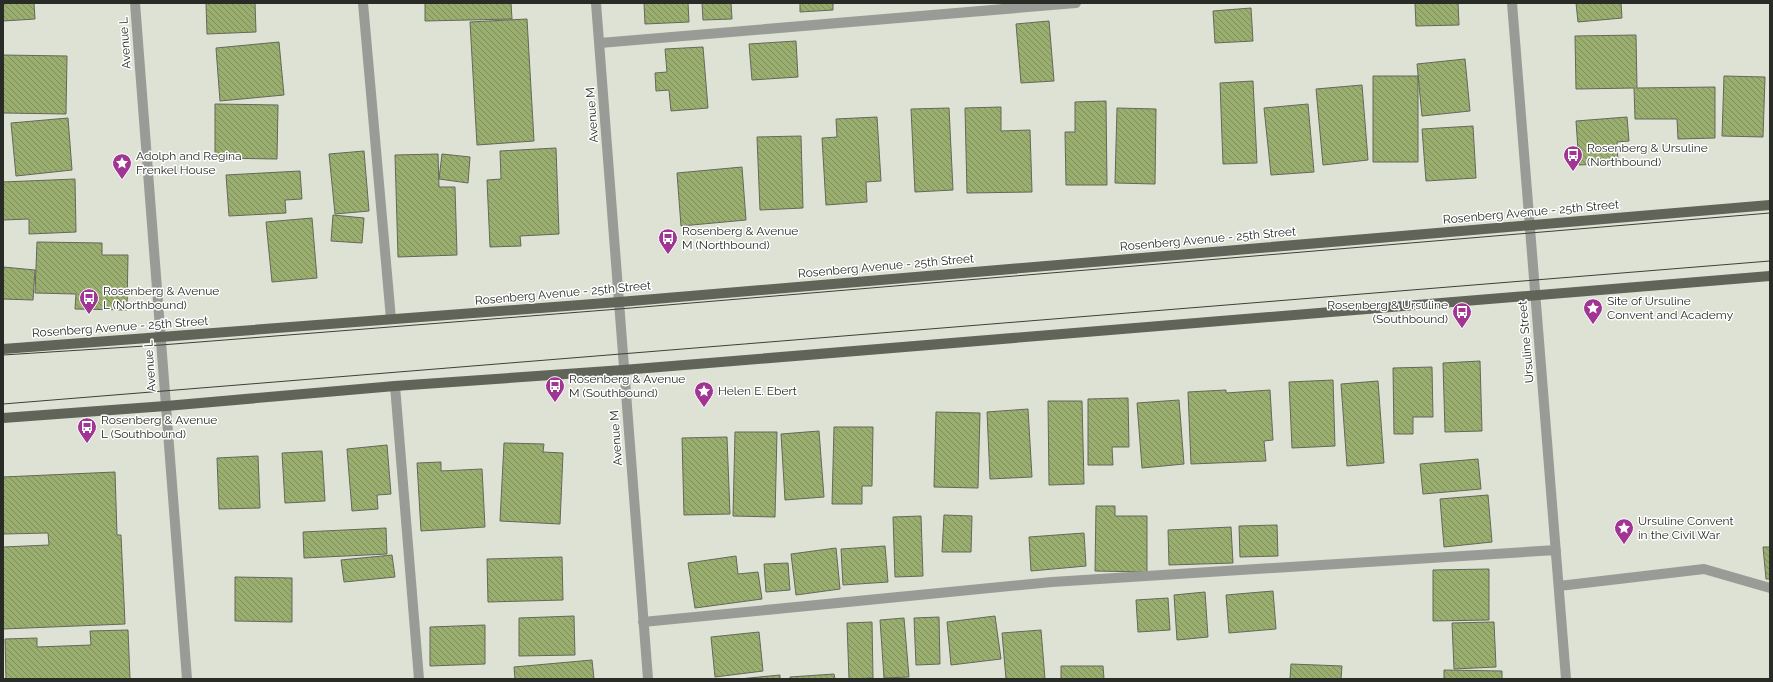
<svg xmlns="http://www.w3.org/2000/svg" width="1773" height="682" font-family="Raleway,sans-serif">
  <defs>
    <pattern id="building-back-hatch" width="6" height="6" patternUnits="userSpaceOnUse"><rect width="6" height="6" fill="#9aae6f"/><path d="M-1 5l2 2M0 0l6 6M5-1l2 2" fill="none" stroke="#7e8e5b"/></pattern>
  </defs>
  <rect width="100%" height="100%" fill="#dde2d4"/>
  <!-- building -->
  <path fill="url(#building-back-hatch)" stroke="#64685c" d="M3 3H34L35 19 3 21Z
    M206 3H255L256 32 207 34Z
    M425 3H511L512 19 425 21Z
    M644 3H688L689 22 645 24Z
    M702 3H731L732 19 703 20Z
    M800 3H833V10L800 12Z
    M1415 3H1458L1459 25 1416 26Z
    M1576 3H1621L1622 18 1578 22Z
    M1251 8 1253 41 1215 43 1213 11Z
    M527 19 534 141 477 145 470 22Z
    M1049 21 1054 81 1021 83 1016 24Z
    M1636 35 1637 88 1715 87V138L1678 139 1677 119H1635L1634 88 1576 89 1575 36Z
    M796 41 798 77 752 80 749 44Z
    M279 42 284 95 220 101 216 48Z
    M703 47 708 108 671 111 669 90 656 91 655 73 667 72 665 49Z
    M3 55 67 56 66 114 3 113Z
    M1465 59 1470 111 1422 116 1417 64Z
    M1373 76H1418V162H1373Z
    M1724 76 1765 77 1763 137 1722 136Z
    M1253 81 1257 163 1223 164 1220 83Z
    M1362 85 1368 160 1323 165 1316 89Z
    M1106 101 1107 185H1066L1065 132H1075V102Z
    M215 104 278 105 277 159 215 158Z
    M1308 104 1314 172 1271 175 1264 108Z
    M1001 107V131L1030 130 1032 192 967 193 965 108Z
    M949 108 953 190 915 192 911 109Z
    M1117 108 1156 109 1155 184 1115 183Z
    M877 117 881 181 866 182 867 202 826 205 822 138 837 137 836 119Z
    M1627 117 1629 141 1617 142 1618 163 1579 165 1576 121Z
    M68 118 72 170 16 176 11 123Z
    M1473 126 1476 178 1426 181 1422 129Z
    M801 136 803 208 760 210 757 137Z
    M556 148 559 234 520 236 521 246 490 247 487 180 501 179 500 151Z
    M364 151 369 211 335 214 329 154Z
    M438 154 439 187H455L457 255 398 257 395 155Z
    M442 154 470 157 468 183 439 179Z
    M742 167 746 220 681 226 677 173Z
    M300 171 302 199 285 200 286 213 229 216 226 175Z
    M75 179 76 232 29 234V219L3 220V182Z
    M333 215 364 218 362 243 331 241Z
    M312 218 317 278 272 282 266 222Z
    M37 242 102 243V255H128L127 310 75 309 76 294 35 293Z
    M3 267 35 270 33 300 3 299Z
    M1480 361 1482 431 1445 432 1443 363Z
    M1432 367 1433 417H1413V434H1394L1393 368Z
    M1333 380 1335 446 1292 448 1289 382Z
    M1378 381 1384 463 1347 466 1341 384Z
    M1226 390V393L1270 390 1273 440 1264 441 1266 461 1191 464 1188 392Z
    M1128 398 1129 447H1112L1113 465H1088V399Z
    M1179 400 1184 464 1142 468 1137 403Z
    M1048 401H1082L1084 484 1049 485Z
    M1028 409 1032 477 990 479 987 412Z
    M936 412 980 413 978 488 934 487Z
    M834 427H873L872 486H862V504H832Z
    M819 431 824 497 785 500 781 434Z
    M735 432H777L775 517 733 516Z
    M727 437 730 514 684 515 682 438Z
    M504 443 544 444 543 452 563 453 560 524 500 521Z
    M387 445 391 494 377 495 378 509 352 511 347 449Z
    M322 451 325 501 285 503 282 453Z
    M258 456 260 508 219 509 217 458Z
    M1478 459 1481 489 1423 494 1420 464Z
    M441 462V471L482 469 485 527 421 531 417 463Z
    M115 472 117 535H121L125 624 3 629V547L49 545 48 533 3 534V477Z
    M1488 495 1492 542 1444 547 1440 499Z
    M1096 506H1115V516H1147V572L1095 571Z
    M944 515 972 516 971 552H942Z
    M921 516 923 576 895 577 893 517Z
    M1277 525 1278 556 1240 557 1239 526Z
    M1231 527 1233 563 1169 565 1168 530Z
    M386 528 387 554 304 558 303 532Z
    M1084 533 1086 566 1031 571 1029 537Z
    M885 546 888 582 843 585 841 549Z
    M1763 547H1770V579H1766Z
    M836 548 840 589 796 595 791 554Z
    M392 555 395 577 344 582 341 560Z
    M736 556 738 574 758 572 762 599 695 608 688 563Z
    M562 557 563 600 488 602 487 559Z
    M788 563 790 590 766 592 764 564Z
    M1489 569V620L1433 621V570Z
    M235 577 292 578V622L235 621Z
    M1273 591 1276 629 1229 633 1226 595Z
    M1205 592 1208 637 1177 640 1174 595Z
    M1168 598 1170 630 1138 632 1136 600Z
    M574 616 575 655 519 656V618Z
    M995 616 1001 659 951 665 947 622Z
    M939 617 940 664 916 665 914 618Z
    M904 618 909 677 884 678 880 620Z
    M872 622 873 678 849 679 847 623Z
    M1494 622 1496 667 1454 669 1452 623Z
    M485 625V664L430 666V627Z
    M128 630 130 679H6L5 639 37 638V647L91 645 90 631Z
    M1041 630 1045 679H1006L1002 633Z
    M759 632 763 671 715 677 711 637Z
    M592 660 594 679H515L514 667Z
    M1291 664 1342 666 1341 679H1290Z
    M1061 666H1103L1104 679H1061Z
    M1444 670 1502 671V679H1444Z
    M834 674 835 679H790V677Z
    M780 675V679H739Z"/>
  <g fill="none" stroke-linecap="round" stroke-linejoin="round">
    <!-- minor -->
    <path stroke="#999c96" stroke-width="10" d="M135 3 187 679
      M363 3 391 319
      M596 3 648 679
      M1512 3 1566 679
      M600 43 1076 3
      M395 386 419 679
      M1559 586 1704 569 1770 588
      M643 622 1052 582 1556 550"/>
    <!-- major -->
    <path stroke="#606459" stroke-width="10" d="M3 349 619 302 1770 205
      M3 418 166 406 395 386 623 370 1770 276"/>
    <!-- tram -->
    <path stroke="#3d403a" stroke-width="1" d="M3 355 161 345 619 309 1770 213
      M3 404 1770 261"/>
  </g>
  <!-- icons -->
  <defs>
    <symbol id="bus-pin" viewBox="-11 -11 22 30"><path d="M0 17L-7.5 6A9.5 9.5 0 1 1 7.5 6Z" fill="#a13594" stroke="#fff"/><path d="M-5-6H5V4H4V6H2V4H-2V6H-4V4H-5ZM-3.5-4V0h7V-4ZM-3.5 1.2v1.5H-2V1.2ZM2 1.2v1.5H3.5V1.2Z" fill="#fff"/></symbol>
    <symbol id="sight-pin" viewBox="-11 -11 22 30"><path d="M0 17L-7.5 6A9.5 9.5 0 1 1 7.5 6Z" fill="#a13594" stroke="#fff"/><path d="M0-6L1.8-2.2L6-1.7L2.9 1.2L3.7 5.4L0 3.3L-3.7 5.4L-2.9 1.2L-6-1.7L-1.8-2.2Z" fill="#fff"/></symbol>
  </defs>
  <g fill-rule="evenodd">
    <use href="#bus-pin" x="1562" y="144" width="22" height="30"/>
    <use href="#sight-pin" x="111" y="152" width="22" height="30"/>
    <use href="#bus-pin" x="657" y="227" width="22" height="30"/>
    <use href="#bus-pin" x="78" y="287" width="22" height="30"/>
    <use href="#sight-pin" x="1582" y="297" width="22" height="30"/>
    <use href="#bus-pin" x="1451" y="301" width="22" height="30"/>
    <use href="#bus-pin" x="544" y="375" width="22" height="30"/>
    <use href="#sight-pin" x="693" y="380" width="22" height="30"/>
    <use href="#bus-pin" x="76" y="416" width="22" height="30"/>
    <use href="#sight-pin" x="1613" y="517" width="22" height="30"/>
  </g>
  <g text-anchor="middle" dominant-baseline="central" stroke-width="3" stroke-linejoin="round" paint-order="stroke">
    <!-- street labels -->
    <g font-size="12" fill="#292b26" stroke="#fff">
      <text transform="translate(125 43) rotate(-94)">Avenue L</text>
      <text transform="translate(592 115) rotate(-94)">Avenue M</text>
      <text transform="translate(1531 212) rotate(-5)">Rosenberg Avenue - 25th Street</text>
      <text transform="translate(1208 239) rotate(-5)">Rosenberg Avenue - 25th Street</text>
      <text transform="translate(886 266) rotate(-5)">Rosenberg Avenue - 25th Street</text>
      <text transform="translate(563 293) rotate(-5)">Rosenberg Avenue - 25th Street</text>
      <text transform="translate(120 327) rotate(-4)">Rosenberg Avenue - 25th Street</text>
      <text transform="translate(1526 342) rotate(-95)">Ursuline Street</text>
      <text transform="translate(150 366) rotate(-94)">Avenue L</text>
      <text transform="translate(616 438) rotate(-94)">Avenue M</text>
    </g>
    <!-- poi labels -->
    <g font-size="12" fill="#292b26" stroke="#fff" text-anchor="start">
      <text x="1587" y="148">Rosenberg &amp; Ursuline<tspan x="1587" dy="14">(Northbound)</tspan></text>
      <text x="136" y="156">Adolph and Regina<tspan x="136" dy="14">Frenkel House</tspan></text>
      <text x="682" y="231">Rosenberg &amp; Avenue<tspan x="682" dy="14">M (Northbound)</tspan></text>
      <text x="103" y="291">Rosenberg &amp; Avenue<tspan x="103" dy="14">L (Northbound)</tspan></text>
      <text x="1607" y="301">Site of Ursuline<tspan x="1607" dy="14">Convent and Academy</tspan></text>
      <text x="1448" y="305" text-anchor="end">Rosenberg &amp; Ursuline<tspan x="1448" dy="14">(Southbound)</tspan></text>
      <text x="569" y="379">Rosenberg &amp; Avenue<tspan x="569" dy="14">M (Southbound)</tspan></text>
      <text x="718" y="391">Helen E. Ebert</text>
      <text x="101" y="420">Rosenberg &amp; Avenue<tspan x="101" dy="14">L (Southbound)</tspan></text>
      <text x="1638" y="521">Ursuline Convent<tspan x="1638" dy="14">in the Civil War</tspan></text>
    </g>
  </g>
  <!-- border -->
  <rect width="1773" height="682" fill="none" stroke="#292b26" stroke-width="8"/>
</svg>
